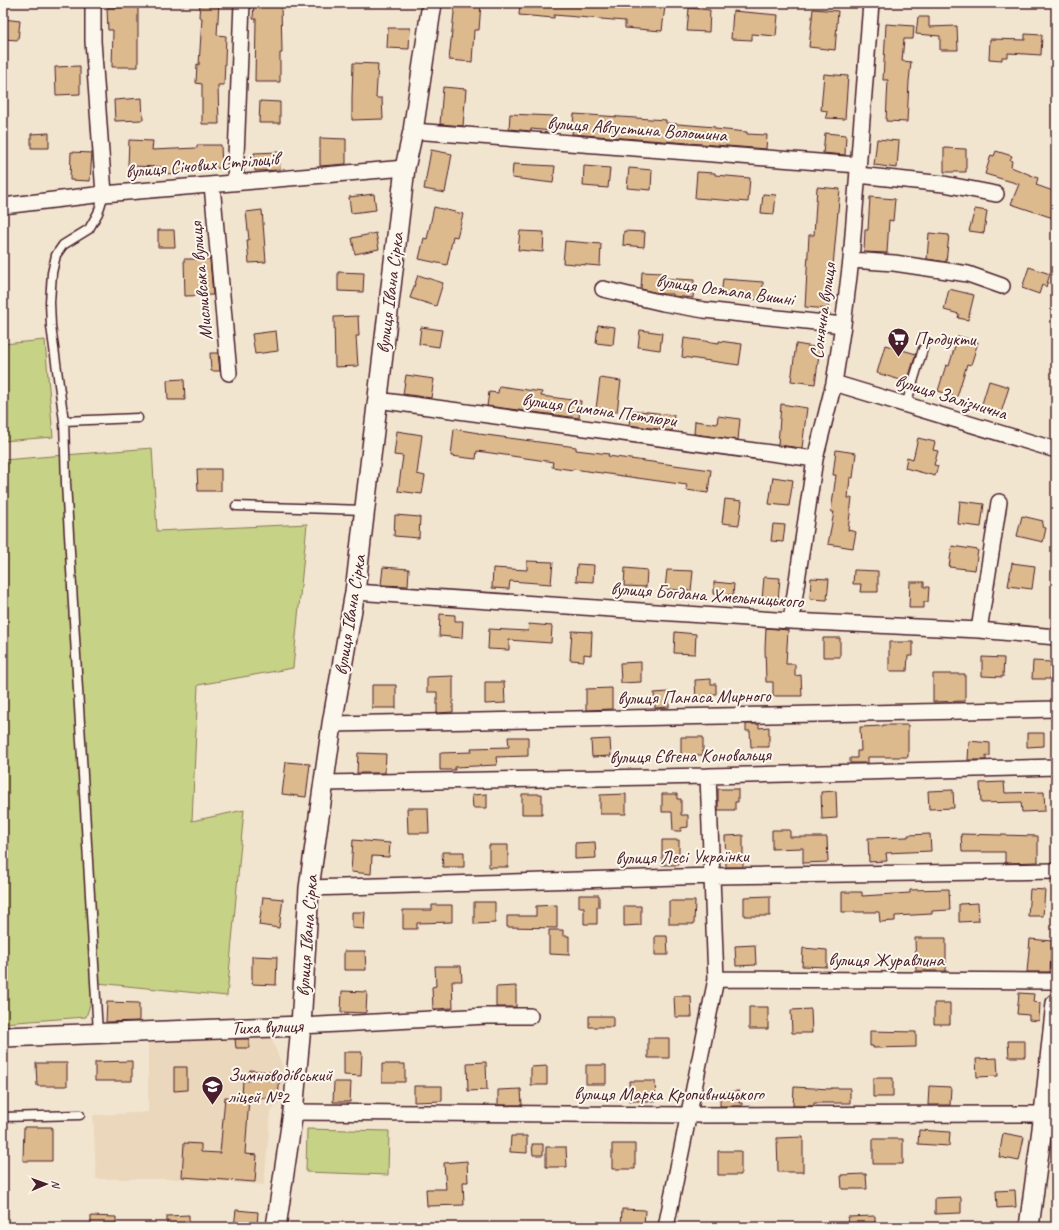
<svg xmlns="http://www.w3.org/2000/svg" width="1059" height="1230" font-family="Caveat,sans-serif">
  <rect width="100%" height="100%" fill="#f2e5d0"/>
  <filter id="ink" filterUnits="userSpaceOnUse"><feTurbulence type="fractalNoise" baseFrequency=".025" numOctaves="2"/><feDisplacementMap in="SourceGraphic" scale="8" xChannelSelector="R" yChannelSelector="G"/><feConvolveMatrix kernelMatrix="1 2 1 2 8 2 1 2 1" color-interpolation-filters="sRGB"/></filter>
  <g filter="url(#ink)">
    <!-- built -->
    <path fill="#ebd8bc" d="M270 1034 284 1070 282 1101 271 1112 264 1185 180 1179H96L93 1115 148 1112V1041Z"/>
    <!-- green -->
    <path fill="#c6d285" stroke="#887858" d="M45 340 53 437 3 441V344Z
      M152 448 157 531 307 524 293 668 198 685 192 821 244 810 227 996 97 983 86 1017 3 1023V460Z
      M307 1129 389 1131 388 1175 306 1172Z"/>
    <!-- building -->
    <path fill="#dcba8e" stroke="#4a1f2b" d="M200 3H219L217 35 226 36 224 85H218L219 124H202V84L196 83 197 64 199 65 202 18 199 17Z
      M254 3H281L282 53H280V82H255L256 19H253Z
      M455 3H481L479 30H474L472 62 449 60Z
      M520 3H624L665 6 662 31 625 28V21L554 15V18L519 15Z
      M138 7V67H112L113 30H108L107 8Z
      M689 8 710 10 709 32 687 31Z
      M813 9 838 11 835 50 809 47Z
      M733 11 778 15 776 36 752 34V40L731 39Z
      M918 17H929V27L957 26 958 50H940V36L916 34Z
      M3 19 20 21 18 40 3 39Z
      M886 24 914 26 913 39H904L902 61 911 62 909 82 907 122 886 121 888 80H883Z
      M388 28H410L409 49 387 48Z
      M1025 34 1042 35 1041 55 1008 53V57H1002V60L989 59 990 39 1025 40Z
      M353 63 378 64 376 98H382L383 119 352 120V98Z
      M80 66V94L56 95 55 67Z
      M824 74 848 76 845 119 826 118 827 111 821 110Z
      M443 87 466 89 463 126 440 124Z
      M142 98 143 120 115 121 114 100Z
      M260 101 280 102V123H259Z
      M510 114 553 116 552 131 531 129V131L509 129Z
      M574 114 666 120V123L715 127V129L747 132V134L767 135 766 149 572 134Z
      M49 133V148H31V134Z
      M825 133 846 135 845 155 823 153Z
      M320 138 346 139V164L320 166Z
      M877 139 899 141 897 168 874 165Z
      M129 140 153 141 152 150 197 148V145H221L222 168 184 169V173L162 174V167L128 166Z
      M944 148 966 149V172H944Z
      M431 150 452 154 445 193 424 189Z
      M996 151 1012 156 1010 160 1012 161 1011 167 1038 178 1036 185 1056 192V219L1011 204 1019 184 985 174 991 155 994 156Z
      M71 152 92 153 90 181 70 180Z
      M279 152 280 170 255 171 254 153Z
      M513 164 555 166 553 183 512 178Z
      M584 166 610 168 608 188 583 186Z
      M629 168 652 170 651 190 627 188Z
      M697 172 715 173V175L750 178 748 202 695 198Z
      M817 187 840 189 832 277H831L828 309 805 307 809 235H814Z
      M374 194 376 210 351 213 349 197Z
      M763 194 776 195 774 214 761 213Z
      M870 197 895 199 893 221 889 220 887 253 864 252 865 230H868Z
      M434 207 463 214 457 237 453 236 447 265 419 259 424 238 427 239Z
      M975 209 987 211 984 233 969 231Z
      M262 210 266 262 249 263 247 240H249L246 212Z
      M158 230H174L175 247H158Z
      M520 231 544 232 543 252 518 250Z
      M624 231 645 232 644 247 623 245Z
      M376 233 379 249 355 254 352 238Z
      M929 233 949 235 946 262 927 259Z
      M565 241 601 244 600 266 563 263Z
      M184 259H210L213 295 185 296Z
      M1029 267 1050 274 1046 287 1042 285 1039 294 1022 288Z
      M338 272 364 273 363 292 338 291Z
      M642 272 662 273V278L694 280 693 298 673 296V294H662L641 289Z
      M418 275 443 283 436 306 410 298Z
      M723 279 763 282 762 300 721 296Z
      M949 289 974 295 968 320 958 318 959 314 944 310Z
      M358 316 359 336H356L358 366 335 367 334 317Z
      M598 325 615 327 613 345 596 343Z
      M421 327 442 330 439 347 419 344Z
      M640 330 662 333 660 350 638 347Z
      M276 331 278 351 255 354 252 334Z
      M958 336 978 342 971 365 967 364 957 397 938 391 946 365 949 366Z
      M684 338 719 343V341L742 344 739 365 682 357Z
      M796 344 820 348 815 384 791 381Z
      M885 345 916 354 907 382 877 373Z
      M210 353H218L220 371H211Z
      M406 375 434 379 431 398 403 394Z
      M600 378 621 381 617 412 596 409Z
      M184 379 185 400H168L167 380Z
      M989 381 1009 387 1001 413 981 407Z
      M499 386 542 392 541 396 581 401 579 418 487 406 489 392 498 393Z
      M781 404 807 408 802 448 778 445Z
      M631 410 674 415 672 431 629 425Z
      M718 416 740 419 738 440 694 434 695 421 717 424Z
      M454 429 479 433V434L576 447V450L609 454 608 456 711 470 708 493 686 490 687 485 573 469V470L552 467 553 462 477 451 476 459 451 456Z
      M397 431 422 435 417 474 425 476 422 494 398 491 403 456 394 455Z
      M918 438 935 442 933 450 938 451 934 465 938 466 935 476 905 468 907 457 913 459Z
      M836 450 856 453 853 478H850L848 498H852L848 530 856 532 853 548 828 544 834 512H831L836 475H833Z
      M197 469H221V491H198Z
      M773 477 793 480 789 506 769 504Z
      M725 499 742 501 739 525 722 523Z
      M960 501 984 504 981 527 958 524Z
      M395 515 420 517 419 538 394 536Z
      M1022 516 1043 521 1042 527 1046 528 1043 542 1017 536Z
      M773 524 785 525 783 542 771 541Z
      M952 546 978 550 975 570 949 567Z
      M527 561 553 562 551 584 510 581 509 589 492 588 493 568 527 570Z
      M1012 563 1035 566 1032 589 1008 586Z
      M577 564 594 565 593 582 576 581Z
      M383 567 409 569 408 586 381 585Z
      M625 568 647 570 646 587 624 586Z
      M667 570 693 571 691 591 665 589Z
      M854 570 878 571V592H860L861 584H853Z
      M764 577 780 578 778 601 762 600Z
      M811 578 829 579 827 600 810 599Z
      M714 582 734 584 733 595 714 594Z
      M910 582H924V587H929L928 602H924V608H909Z
      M440 614 455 615V621H463L462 638 439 636Z
      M529 624 552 626 551 643 509 640V650L488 649 489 629 528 631Z
      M766 628 788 630 786 664H795V676L801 675 802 696H773V682H766L765 648Z
      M572 631 592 632 591 655 584 654V661L570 660Z
      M675 632 696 634 695 654 674 653Z
      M823 638H840V657H823Z
      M889 642H913V656H908L907 671H889Z
      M982 657 1004 658 1003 677 982 676Z
      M1033 661 1051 662 1050 679H1032Z
      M641 662V682L621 683 620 663Z
      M933 674H965V701L933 702Z
      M453 676V712L437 713V692H427V677Z
      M711 679V684H716V694H711L712 700H696L695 680Z
      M485 682H504L505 703 485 704Z
      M372 685H396V708H372Z
      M612 688V709L586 710V689Z
      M669 692V707L655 708 654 693Z
      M746 724H759V728L769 727V747H751L750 731H746Z
      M883 725H908V757H868V763H850V758H857V751H861L860 727 883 726Z
      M1027 733H1044V746L1027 747Z
      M508 737H528V756L496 757 497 765 455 767V770H440V753L472 752 471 748 509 747Z
      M681 737H703V755H681Z
      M610 739 611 756 592 757 591 740Z
      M969 741 990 743V756H986V760H968Z
      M358 753 386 754 385 773H357Z
      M286 762 310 764 306 797 282 794Z
      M1004 782 1005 793 1044 792 1045 811 1022 812 1021 802 981 803 980 783Z
      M718 789H738V802H735V810H718Z
      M953 790 954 808 929 809 928 791Z
      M836 791 837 818 822 819 821 792Z
      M487 794V808H473L472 795Z
      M522 794H542V814H522Z
      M626 794V814H600V795Z
      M662 794H677V799H681V815H688V827L681 828V831H673L672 812H662Z
      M407 808H428L429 833H408Z
      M772 830H790V837H827L828 862 803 863V848L772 849Z
      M930 834 931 851 886 853 887 861 869 862 868 838 908 837V835Z
      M961 834 1038 836V862L1005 863V852H962Z
      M743 835V867H726L725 836Z
      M353 840 390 843 389 857 372 856 371 874 351 872Z
      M662 840H679V865H662Z
      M595 842 596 858 575 859V843Z
      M489 845H508V867H489Z
      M442 852H464V867H443Z
      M949 889 950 910 932 911V914L895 916V921L880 922 879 912H842V892H862V896L910 893V890Z
      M1030 889 1045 890 1043 916H1028Z
      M579 895H599V907H597V924H584V907H579Z
      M770 896V916H744V897Z
      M263 897 283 899 279 928 259 925Z
      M669 901H695L694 924H669Z
      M474 902H495V923L474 924Z
      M978 903 979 921 959 922V904Z
      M432 905H452V922L417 923V929H403V910H432Z
      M557 905V928L507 927V916H536V906Z
      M624 906H641V925L624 926Z
      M352 912H365L364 929 352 928Z
      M549 930H563V936H569V955L549 954Z
      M655 936H667L668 955H655Z
      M915 938H946V971H916Z
      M1030 939 1052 941 1050 972H1027Z
      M755 945 756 965 736 966 735 946Z
      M803 948 827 950V967L802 966Z
      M344 951H365L366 970H344Z
      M252 956 277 957 276 985 252 984Z
      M435 966H461L462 981H452L453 1008 433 1009 432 987 436 986Z
      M516 986V1007H496V987Z
      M342 991 367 992 366 1013 341 1012Z
      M1019 993 1034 994 1033 1002 1040 1003 1039 1021 1029 1020V1015L1017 1014Z
      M674 996H691L692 1017H675Z
      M107 1002 139 1003V1021L106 1022Z
      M934 1003H950V1024H934Z
      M749 1007H768V1029H749Z
      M811 1009 812 1033H792L791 1010Z
      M589 1016H613V1027H589Z
      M870 1031 916 1032V1047L873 1048V1046H870Z
      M648 1038H669V1058H648Z
      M235 1039H249V1048H236Z
      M1008 1041H1025V1057H1009Z
      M344 1052H362L361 1076 344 1075Z
      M997 1058 998 1076 977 1077 976 1059Z
      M132 1061V1081H95V1062Z
      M486 1062 487 1090 468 1091 467 1063Z
      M36 1063H67V1086H37Z
      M382 1064H405V1082H382Z
      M586 1065H606V1084H586Z
      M547 1066V1085H531V1067Z
      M174 1067H187V1090L174 1091Z
      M250 1070 280 1073 278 1099 242 1096 243 1080 249 1081Z
      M873 1078H893V1097H873Z
      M629 1081H655L656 1101H630Z
      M334 1082H351L350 1102H333Z
      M414 1086H442V1101L414 1102Z
      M929 1086 951 1087 950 1105H928Z
      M794 1087 831 1089V1088H850V1103H814V1106H793Z
      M521 1089 522 1105H498V1090Z
      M739 1091V1103H742V1106H720V1092Z
      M225 1097 249 1098 245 1154 257 1155 255 1182 182 1177 184 1143 201 1144V1152L220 1153Z
      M24 1127H52V1161H23Z
      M919 1130 950 1132 949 1146 918 1144Z
      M1003 1133 1024 1137 1019 1161 999 1157Z
      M511 1136H527V1153L510 1152Z
      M803 1137V1172H778L777 1138Z
      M873 1139H903V1164H873Z
      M532 1144H543V1155H533Z
      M612 1144H635V1169H612Z
      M546 1147H566L567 1167H546Z
      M718 1151H741V1175H718Z
      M467 1161 468 1182H463L464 1205 427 1206 426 1189H446L444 1163Z
      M866 1174 867 1189H842L841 1175Z
      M1015 1190 1016 1207 997 1208 996 1191Z
      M961 1197V1213L935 1214V1198Z
      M622 1209 645 1210 644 1227H621Z
      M236 1210 258 1212 257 1227H234Z
      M189 1215V1227H167V1216Z
      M91 1216 116 1217V1227H91Z
      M875 1216V1227H849L848 1217Z"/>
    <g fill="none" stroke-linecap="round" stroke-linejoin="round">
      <defs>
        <path id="service" d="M906 405 923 349
          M64 421 138 418
          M236 506 365 510
          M98 1033 66 483 64 421 51 326 50 302 52 273 56 255 63 245 89 229 98 213 104 194
          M3 1117 80 1115"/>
        <path id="minor" d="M93 3V41L104 194
          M413 131 858 165
          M858 175 944 184 996 194
          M235 182 242 3
          M212 185 229 373
          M3 206 104 194 405 168
          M851 260 894 263 968 274 1002 286
          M603 289 663 303 704 310 843 325
          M834 383 1056 450
          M377 400 815 459
          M355 592 791 621 979 630 1056 637
          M791 621 815 459 834 383 843 325 851 260 871 3
          M979 630 999 502
          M332 724 1056 709
          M324 783 708 776 1056 767
          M309 888 713 876 1056 871
          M716 979 1056 981
          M301 1026 487 1016H530
          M293 1112 688 1115 1044 1114
          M666 1227 716 979 708 776"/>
        <path id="tertiary" d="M3 1037 301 1026
          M276 1227 293 1112 301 1026 309 888 332 724 355 592 405 168 413 131 432 3
          M1029 1227 1044 1114 1056 1003"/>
      </defs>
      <!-- service casing -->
      <use href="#service" stroke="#4a1f2b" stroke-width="11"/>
      <!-- minor casing -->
      <use href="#minor" stroke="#4a1f2b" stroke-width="18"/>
      <!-- tertiary casing -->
      <use href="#tertiary" stroke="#4a1f2b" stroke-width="22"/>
      <!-- service -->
      <use href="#service" stroke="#fbf7ec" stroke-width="8"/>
      <!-- minor -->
      <use href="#minor" stroke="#fbf7ec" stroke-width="15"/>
      <!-- tertiary -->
      <use href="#tertiary" stroke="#fbf7ec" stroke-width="19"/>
    </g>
  </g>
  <!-- icons -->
  <defs>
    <symbol id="supermarket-pin" viewBox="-11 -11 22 30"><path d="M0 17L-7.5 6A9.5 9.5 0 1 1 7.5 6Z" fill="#4a1f2b" stroke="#fbf7ec"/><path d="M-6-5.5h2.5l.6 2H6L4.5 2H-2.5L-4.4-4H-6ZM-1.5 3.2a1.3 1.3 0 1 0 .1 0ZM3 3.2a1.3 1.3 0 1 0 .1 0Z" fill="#fff"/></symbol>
    <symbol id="school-pin" viewBox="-11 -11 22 30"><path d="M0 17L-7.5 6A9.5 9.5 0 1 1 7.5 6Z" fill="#4a1f2b" stroke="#fbf7ec"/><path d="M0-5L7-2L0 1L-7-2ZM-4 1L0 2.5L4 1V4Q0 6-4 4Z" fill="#fff"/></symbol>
  </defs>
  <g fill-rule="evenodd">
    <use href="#supermarket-pin" x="886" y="326" width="25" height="34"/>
    <use href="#school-pin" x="200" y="1074" width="25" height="34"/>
  </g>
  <g text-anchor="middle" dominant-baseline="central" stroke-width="4" stroke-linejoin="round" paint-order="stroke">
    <!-- street labels -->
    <g font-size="19" fill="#4a1f2b" stroke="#fbf7ec">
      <text transform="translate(637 129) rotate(4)">вулиця Августина Волошина</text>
      <text transform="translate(202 165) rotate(-5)">вулиця Січових Стрільців</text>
      <text transform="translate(201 281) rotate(-95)">Мисливська вулиця</text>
      <text transform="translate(725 290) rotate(8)">вулиця Остапа Вишні</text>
      <text transform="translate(390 293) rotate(-83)">вулиця Івана Сірка</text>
      <text transform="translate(823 311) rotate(-82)">Сонячна вулиця</text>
      <text transform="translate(951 397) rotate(17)">вулиця Залізнична</text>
      <text transform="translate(599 410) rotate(8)">вулиця Симона Петлюри</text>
      <text transform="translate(707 595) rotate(4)">вулиця Богдана Хмельницького</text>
      <text transform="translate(350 615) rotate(-81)">вулиця Івана Сірка</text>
      <text transform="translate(694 697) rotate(-1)">вулиця Панаса Мирного</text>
      <text transform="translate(690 756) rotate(-1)">вулиця Євгена Коновальця</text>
      <text transform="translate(682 857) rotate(-1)">вулиця Лесі Українки</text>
      <text transform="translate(307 936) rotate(-86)">вулиця Івана Сірка</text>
      <text x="886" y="960">вулиця Журавлина</text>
      <text transform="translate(267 1027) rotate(-2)">Тиха вулиця</text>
      <text x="669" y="1094">вулиця Марка Кропивницького</text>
    </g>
    <!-- poi labels -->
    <g font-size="19" fill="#4a1f2b" stroke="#fbf7ec" text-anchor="start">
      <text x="914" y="339">Продукти</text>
      <text x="228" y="1075">Зимноводівський<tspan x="228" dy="22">ліцей №2</tspan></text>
    </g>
  </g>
  <!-- margin -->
  <rect width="1059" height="1230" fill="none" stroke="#fbf7ec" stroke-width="16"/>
  <rect x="8" y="8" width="1043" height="1214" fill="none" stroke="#4a1f2b" stroke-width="1.5" filter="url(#ink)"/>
  <!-- north arrow -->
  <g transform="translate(46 1184) rotate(88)" stroke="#fbf7ec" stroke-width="3" paint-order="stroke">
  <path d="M0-3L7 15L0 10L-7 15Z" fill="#4a1f2b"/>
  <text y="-6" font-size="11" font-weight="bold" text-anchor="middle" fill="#4a1f2b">N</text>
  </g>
</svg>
